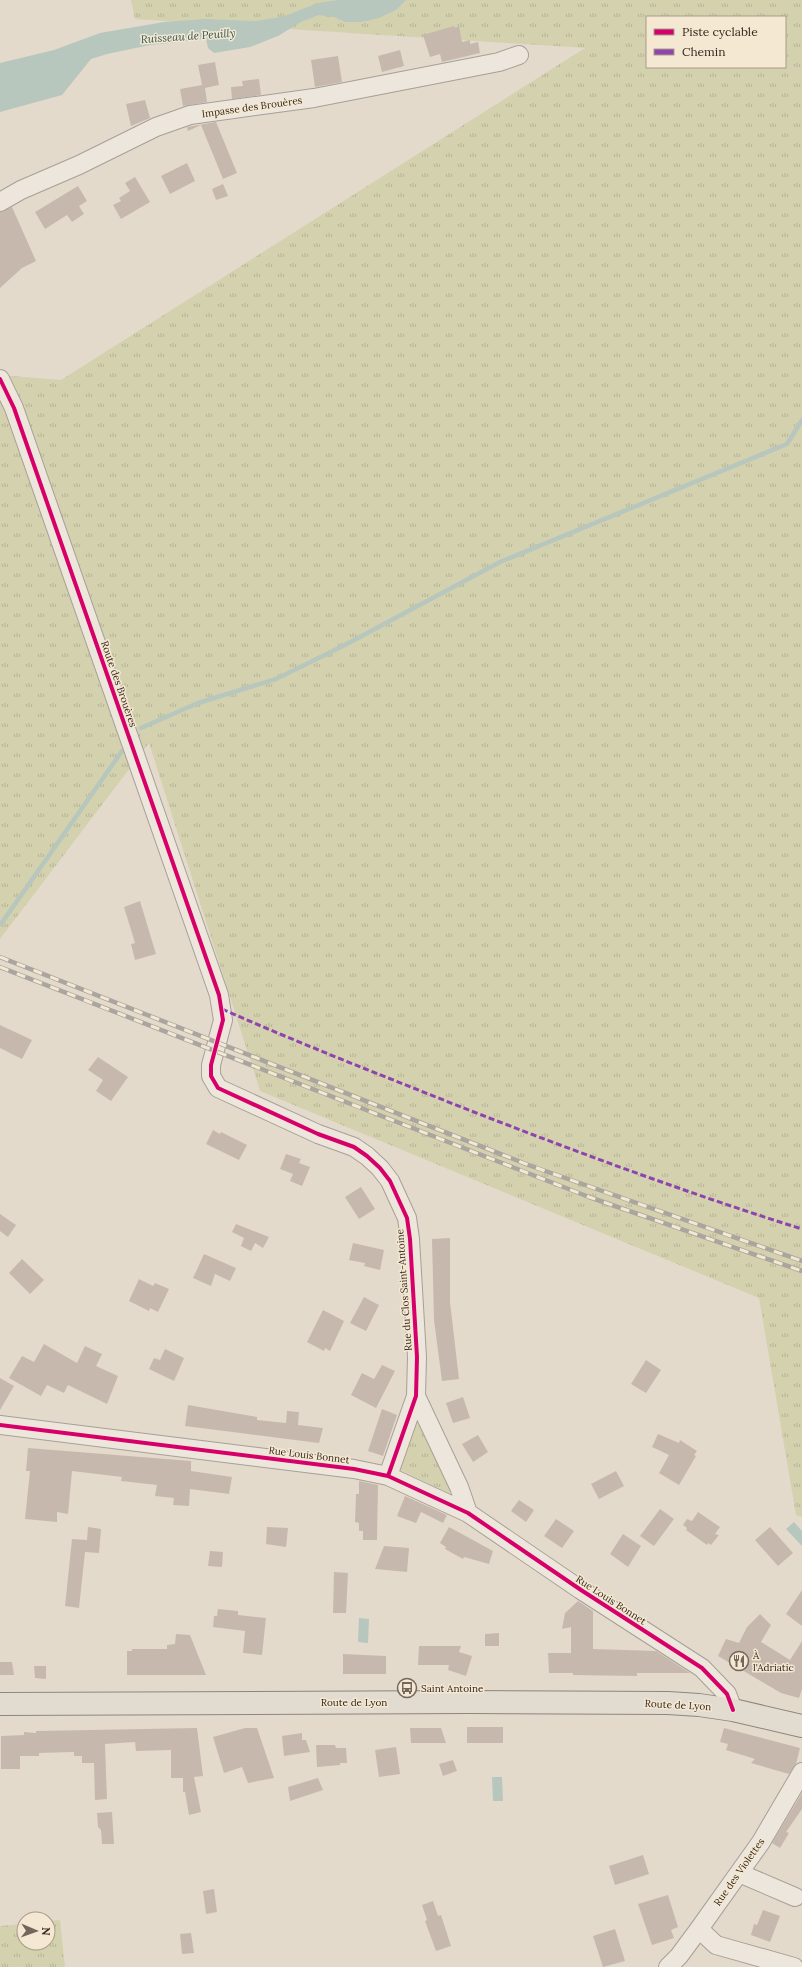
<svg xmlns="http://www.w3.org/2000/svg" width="802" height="1967" font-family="Lora,serif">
  <defs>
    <pattern id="grass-tufts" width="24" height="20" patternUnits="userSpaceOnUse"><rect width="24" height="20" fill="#d4d1af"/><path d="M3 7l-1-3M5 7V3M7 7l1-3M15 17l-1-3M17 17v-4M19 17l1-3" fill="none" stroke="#b7b396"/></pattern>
  </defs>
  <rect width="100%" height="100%" fill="#e3dacc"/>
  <!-- grass -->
  <path fill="url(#grass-tufts)" fill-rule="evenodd" d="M131 0H802V1517L796 1515 759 1298 260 1091 149 743 0 939V375L61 380 585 48 135 19ZM647 17H785V67H647Z
    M418 1424 422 1425 451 1489 449 1493 400 1470 413 1426Z
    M60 1920 65 1967H0V1926L24 1924V1943H48V1921Z"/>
  <!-- water -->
  <path fill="#b7c7bd" d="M338 0H406L396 10 379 18 361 22H345L334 17 319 15 301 22 278 36 250 47 214 53 208 48 206 39 150 45 107 54 91 59 62 95 0 112V63L54 50 100 33 164 22 205 19 255 21 282 17 318 3Z
    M794 1522 802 1531V1546L786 1529Z
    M359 1618 369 1619 368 1643 358 1642Z
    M492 1777H502L503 1801H493Z"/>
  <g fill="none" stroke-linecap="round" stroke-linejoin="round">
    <!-- stream -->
    <path stroke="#b7c7bd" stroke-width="4.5" d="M141 728 198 703 276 679 343 646 500 562 787 444 802 420
      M1 924 122 751"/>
  </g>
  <!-- building -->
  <path fill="#c7b8ad" d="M454 26 455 28 459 26 462 42 470 40V44L478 42 480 53 442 62 440 54 430 57 423 35Z
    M400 50 404 66 382 72 378 56Z
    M338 56 342 82 315 87 311 60Z
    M215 62 219 85 205 88 207 102 183 106 180 89 202 85 198 65Z
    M259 79 261 95 232 99 231 87 243 86 242 81Z
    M145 100 150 118 131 126 126 104Z
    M216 122 237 173 223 179 201 125 188 131 187 127Z
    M187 163 195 181 170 194 161 176Z
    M135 177 150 202 121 219 113 205 121 201 119 198 130 191 125 183Z
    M223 184 228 196 216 200 212 189Z
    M78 186 87 201 79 206 84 214 72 222 67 215 45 229 35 212Z
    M12 207 36 261 22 268 0 288V212Z
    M140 901 156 954 135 960 131 944 135 943 124 907Z
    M0 1025 32 1040 22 1059 0 1048Z
    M98 1057 128 1077 111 1101 96 1091 103 1080 88 1070Z
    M213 1130 220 1134 221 1132 247 1145 239 1160 206 1144Z
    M286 1154 301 1159 299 1163 310 1167 302 1186 290 1181 293 1174 280 1169Z
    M361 1187 375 1209 359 1219 345 1197Z
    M0 1214 16 1225 8 1237 0 1231Z
    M236 1224 269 1237 263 1248 255 1243 251 1251 241 1246 244 1238 232 1232Z
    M450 1238V1302L459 1379 442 1381 434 1320 432 1239Z
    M353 1243 384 1250 380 1270 364 1266 365 1263 349 1260Z
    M204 1254 236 1268 230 1281 215 1274 211 1286 193 1278Z
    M22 1259 44 1280 30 1294 9 1273Z
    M139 1279 153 1286 155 1283 169 1289 158 1312 150 1308 149 1311 129 1301Z
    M364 1297 379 1305 366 1331 350 1323Z
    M323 1310 344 1321 330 1351 325 1348 324 1351 307 1342Z
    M44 1344 77 1363 85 1346 102 1354 96 1366 118 1376 107 1404 68 1385 64 1393 47 1385 41 1396 9 1378 22 1356 34 1362Z
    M165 1349 184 1358 174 1381 149 1369 154 1358 160 1360Z
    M646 1360 661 1370 646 1393 631 1384Z
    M382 1365 395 1371 376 1408 351 1395 362 1373 374 1379Z
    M0 1378 14 1386 0 1410Z
    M463 1397 470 1418 453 1423 446 1403Z
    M188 1405 257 1417V1420L286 1423 287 1411 299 1412 298 1425 323 1428 319 1443 185 1426Z
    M382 1409 397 1415 383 1456 368 1451Z
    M658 1434 679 1443 680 1440 697 1451 694 1455 696 1456 679 1485 659 1473 669 1455 652 1447Z
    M478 1435 488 1452 473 1462 462 1444Z
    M28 1448 191 1461V1471L232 1477 229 1494 190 1489 189 1506 173 1505 174 1498 155 1496 157 1485 121 1481 122 1477 72 1471 68 1514 57 1512V1522L25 1519 30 1471H26Z
    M616 1471 624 1486 599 1499 591 1484Z
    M359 1481 378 1485 377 1540H363V1531H359V1523L355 1522 356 1494H359Z
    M405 1496 447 1515 443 1523 421 1512 416 1523 397 1516Z
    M519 1500 534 1510 526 1522 511 1511Z
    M660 1509 674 1519 654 1546 640 1536Z
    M698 1512 720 1527 715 1534 719 1535 711 1545 708 1543 707 1545 686 1530 687 1528 683 1525 687 1519 692 1521Z
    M556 1519 574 1531 562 1548 544 1536Z
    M88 1527 101 1529 99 1553 85 1552 79 1608 65 1606 72 1539 87 1540Z
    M267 1527 288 1528 286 1547 266 1544Z
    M449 1527 493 1551 489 1564 464 1557 463 1559 445 1549 446 1547 440 1543Z
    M770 1527 793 1553 778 1566 755 1540Z
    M623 1534 641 1546 628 1567 610 1554Z
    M384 1546 409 1548 407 1572 375 1569Z
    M210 1551 223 1552 222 1567 208 1566Z
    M334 1572 348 1573 346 1613H333Z
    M802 1590V1626L786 1614Z
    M578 1601 593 1611V1649L656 1651 690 1673H637V1676L573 1675V1673H549L548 1653H571V1627L562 1629 565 1613Z
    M218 1609 238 1611V1615L266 1618 262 1655 243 1653 245 1631 213 1627 214 1616H217Z
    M760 1614 771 1625 761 1642 790 1660 802 1641V1689L799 1698 781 1693 718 1656 726 1639 739 1643 747 1627Z
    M499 1633V1646H485V1634Z
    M176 1634 190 1635 206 1675H127V1651H132V1649H167V1645L175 1644Z
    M419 1646H461L459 1652 472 1656 466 1676 448 1670 449 1665H418Z
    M343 1654 386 1656V1674H343Z
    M0 1662H12L14 1675H0Z
    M34 1666H46V1679L35 1678Z
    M467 1727H503V1743H467Z
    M197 1728 203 1776 194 1777 201 1812 189 1815 185 1792H183V1778H171V1750L136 1751 135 1742 105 1744 107 1799 95 1800 94 1763H82V1756H74V1752L39 1753V1756H20V1769H1V1736L24 1735V1732L36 1733V1731Z
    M245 1728H257L274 1778 248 1783 242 1767 224 1773 213 1737Z
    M410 1728H441L446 1743H411Z
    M724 1728 800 1748 796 1764 789 1774 751 1763 755 1759 726 1750 728 1744 720 1742Z
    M302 1733V1740H306L310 1752 284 1756 282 1736Z
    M316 1745H335L336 1748H346L347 1763H340V1765L317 1767Z
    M396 1747 400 1774 379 1777 375 1750Z
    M453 1760 457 1771 443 1776 439 1764Z
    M318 1778 323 1790 290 1801 288 1787Z
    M802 1793V1809L786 1832 789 1833 780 1848 772 1843Z
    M112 1812 114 1844H102L101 1830 98 1827 97 1813Z
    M643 1855 649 1874 615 1885 609 1866Z
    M214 1889 217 1912 206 1914 203 1891Z
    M668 1895 678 1927 671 1930 674 1938 652 1945 638 1904Z
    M433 1901 438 1916 441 1915 451 1946 436 1951 425 1921 427 1920 422 1905Z
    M763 1910 780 1916 770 1942 751 1935 754 1924 757 1925Z
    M615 1929 625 1961 603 1967 593 1936Z
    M191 1933 194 1953 182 1954 180 1934Z"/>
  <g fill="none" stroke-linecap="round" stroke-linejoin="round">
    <defs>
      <path id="minor" d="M0 202 21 190 79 165 156 127 190 115 314 98 499 62 519 55
        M0 379 14 408 219 995 223 1020 211 1065V1076L218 1088 318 1134 354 1147 367 1156 380 1168 390 1181 407 1218 410 1239 417 1357 416 1396 388 1476
        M416 1396 459 1487 468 1513
        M0 1425 354 1469 388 1476 468 1513 581 1590 702 1668 727 1694 733 1710
        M739 1873 795 1897
        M699 1929 716 1945 794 1967
        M668 1967 679 1956 699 1929 761 1842 802 1772"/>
      <path id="major" d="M0 1704 469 1702 668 1703 699 1705 733 1710 802 1726"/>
    </defs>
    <!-- minor casing -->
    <use href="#minor" stroke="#a89f95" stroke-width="20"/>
    <!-- major casing -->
    <use href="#major" stroke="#8e857c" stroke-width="24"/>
    <!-- minor -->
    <use href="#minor" stroke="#ece6dd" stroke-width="18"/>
    <!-- major -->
    <use href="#major" stroke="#e2dbcf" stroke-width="22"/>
    <defs>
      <path id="rail" d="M0 957 531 1166 802 1261
        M0 967 589 1197 802 1271"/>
    </defs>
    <!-- rail casing -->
    <use href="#rail" stroke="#aaa59e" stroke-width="4.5"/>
    <!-- rail -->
    <use href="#rail" stroke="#f4e8d2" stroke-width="3" stroke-dasharray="9" stroke-linecap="butt"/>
    <!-- quiet -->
    <path stroke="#8e44ad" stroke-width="3" stroke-dasharray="6 3" stroke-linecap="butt" d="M222 1009C301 1044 381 1075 461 1107 574 1151 687 1193 802 1229"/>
    <defs>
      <path id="cycleway" d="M0 379 14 408 219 995 223 1020 211 1065V1076L218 1088 318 1134 354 1147 367 1156 380 1168 390 1181 407 1218 410 1239 417 1357 416 1396 388 1476
        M0 1425 354 1469 388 1476 468 1513 581 1590 702 1668 727 1694 733 1710"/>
    </defs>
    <!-- cycleway casing -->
    <use href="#cycleway" stroke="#f4e8d2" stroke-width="6"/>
    <!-- cycleway -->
    <use href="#cycleway" stroke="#d6006c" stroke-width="4"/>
  </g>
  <!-- icons -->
  <defs>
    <symbol id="restaurant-ring" viewBox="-11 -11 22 22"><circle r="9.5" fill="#f4e8d2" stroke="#73665b" stroke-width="1.5"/><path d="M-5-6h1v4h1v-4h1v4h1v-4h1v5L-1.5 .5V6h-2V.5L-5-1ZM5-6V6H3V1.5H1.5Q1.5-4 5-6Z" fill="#73665b"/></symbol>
    <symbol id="bus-ring" viewBox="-11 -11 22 22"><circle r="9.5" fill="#f4e8d2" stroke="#73665b" stroke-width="1.5"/><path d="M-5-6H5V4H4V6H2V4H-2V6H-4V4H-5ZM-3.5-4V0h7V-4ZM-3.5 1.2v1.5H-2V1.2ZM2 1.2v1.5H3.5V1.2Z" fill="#73665b"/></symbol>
  </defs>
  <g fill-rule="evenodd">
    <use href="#restaurant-ring" x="728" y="1650" width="22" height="22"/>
    <use href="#bus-ring" x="396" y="1677" width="22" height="22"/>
  </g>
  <g text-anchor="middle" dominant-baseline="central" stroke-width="3" stroke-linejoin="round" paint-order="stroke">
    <!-- street labels -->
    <g font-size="10" fill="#36281e" stroke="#f4e8d2">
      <text transform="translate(252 107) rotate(-8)">Impasse des Brouères</text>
      <text transform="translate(119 684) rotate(71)">Route des Brouères</text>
      <text transform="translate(404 1290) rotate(-94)">Rue du Clos Saint-Antoine</text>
      <text transform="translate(309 1455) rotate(7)">Rue Louis Bonnet</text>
      <text transform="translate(611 1600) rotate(33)">Rue Louis Bonnet</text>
      <text x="354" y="1702">Route de Lyon</text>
      <text transform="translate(678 1705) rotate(3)">Route de Lyon</text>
      <text transform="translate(739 1872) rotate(-55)">Rue des Violettes</text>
    </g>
    <!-- poi labels -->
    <g font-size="10" fill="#36281e" stroke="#f4e8d2" text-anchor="start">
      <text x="753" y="1655">À<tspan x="753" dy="12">l'Adriatic</tspan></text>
      <text x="421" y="1688">Saint Antoine</text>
    </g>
    <!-- water labels -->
    <g font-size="11" font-style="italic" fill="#2d5550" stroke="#f4e8d2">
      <text transform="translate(188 36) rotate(-4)">Ruisseau de Peuilly</text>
    </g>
  </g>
  <!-- legend -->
  <rect x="646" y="16" width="140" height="52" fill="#f4e8d2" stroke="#a89b8a"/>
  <rect x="654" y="29" width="20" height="6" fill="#d6006c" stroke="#a89b8a"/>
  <text x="682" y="36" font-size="12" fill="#36281e">Piste cyclable</text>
  <rect x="654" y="49" width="20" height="6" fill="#8e44ad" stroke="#a89b8a"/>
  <text x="682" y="56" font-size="12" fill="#36281e">Chemin</text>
  <!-- north arrow -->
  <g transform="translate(36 1931) rotate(92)"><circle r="19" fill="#f4e8d2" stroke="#a89b8a"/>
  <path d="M0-3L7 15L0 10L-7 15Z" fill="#73665b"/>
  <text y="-6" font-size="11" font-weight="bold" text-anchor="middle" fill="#36281e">N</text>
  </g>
</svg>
